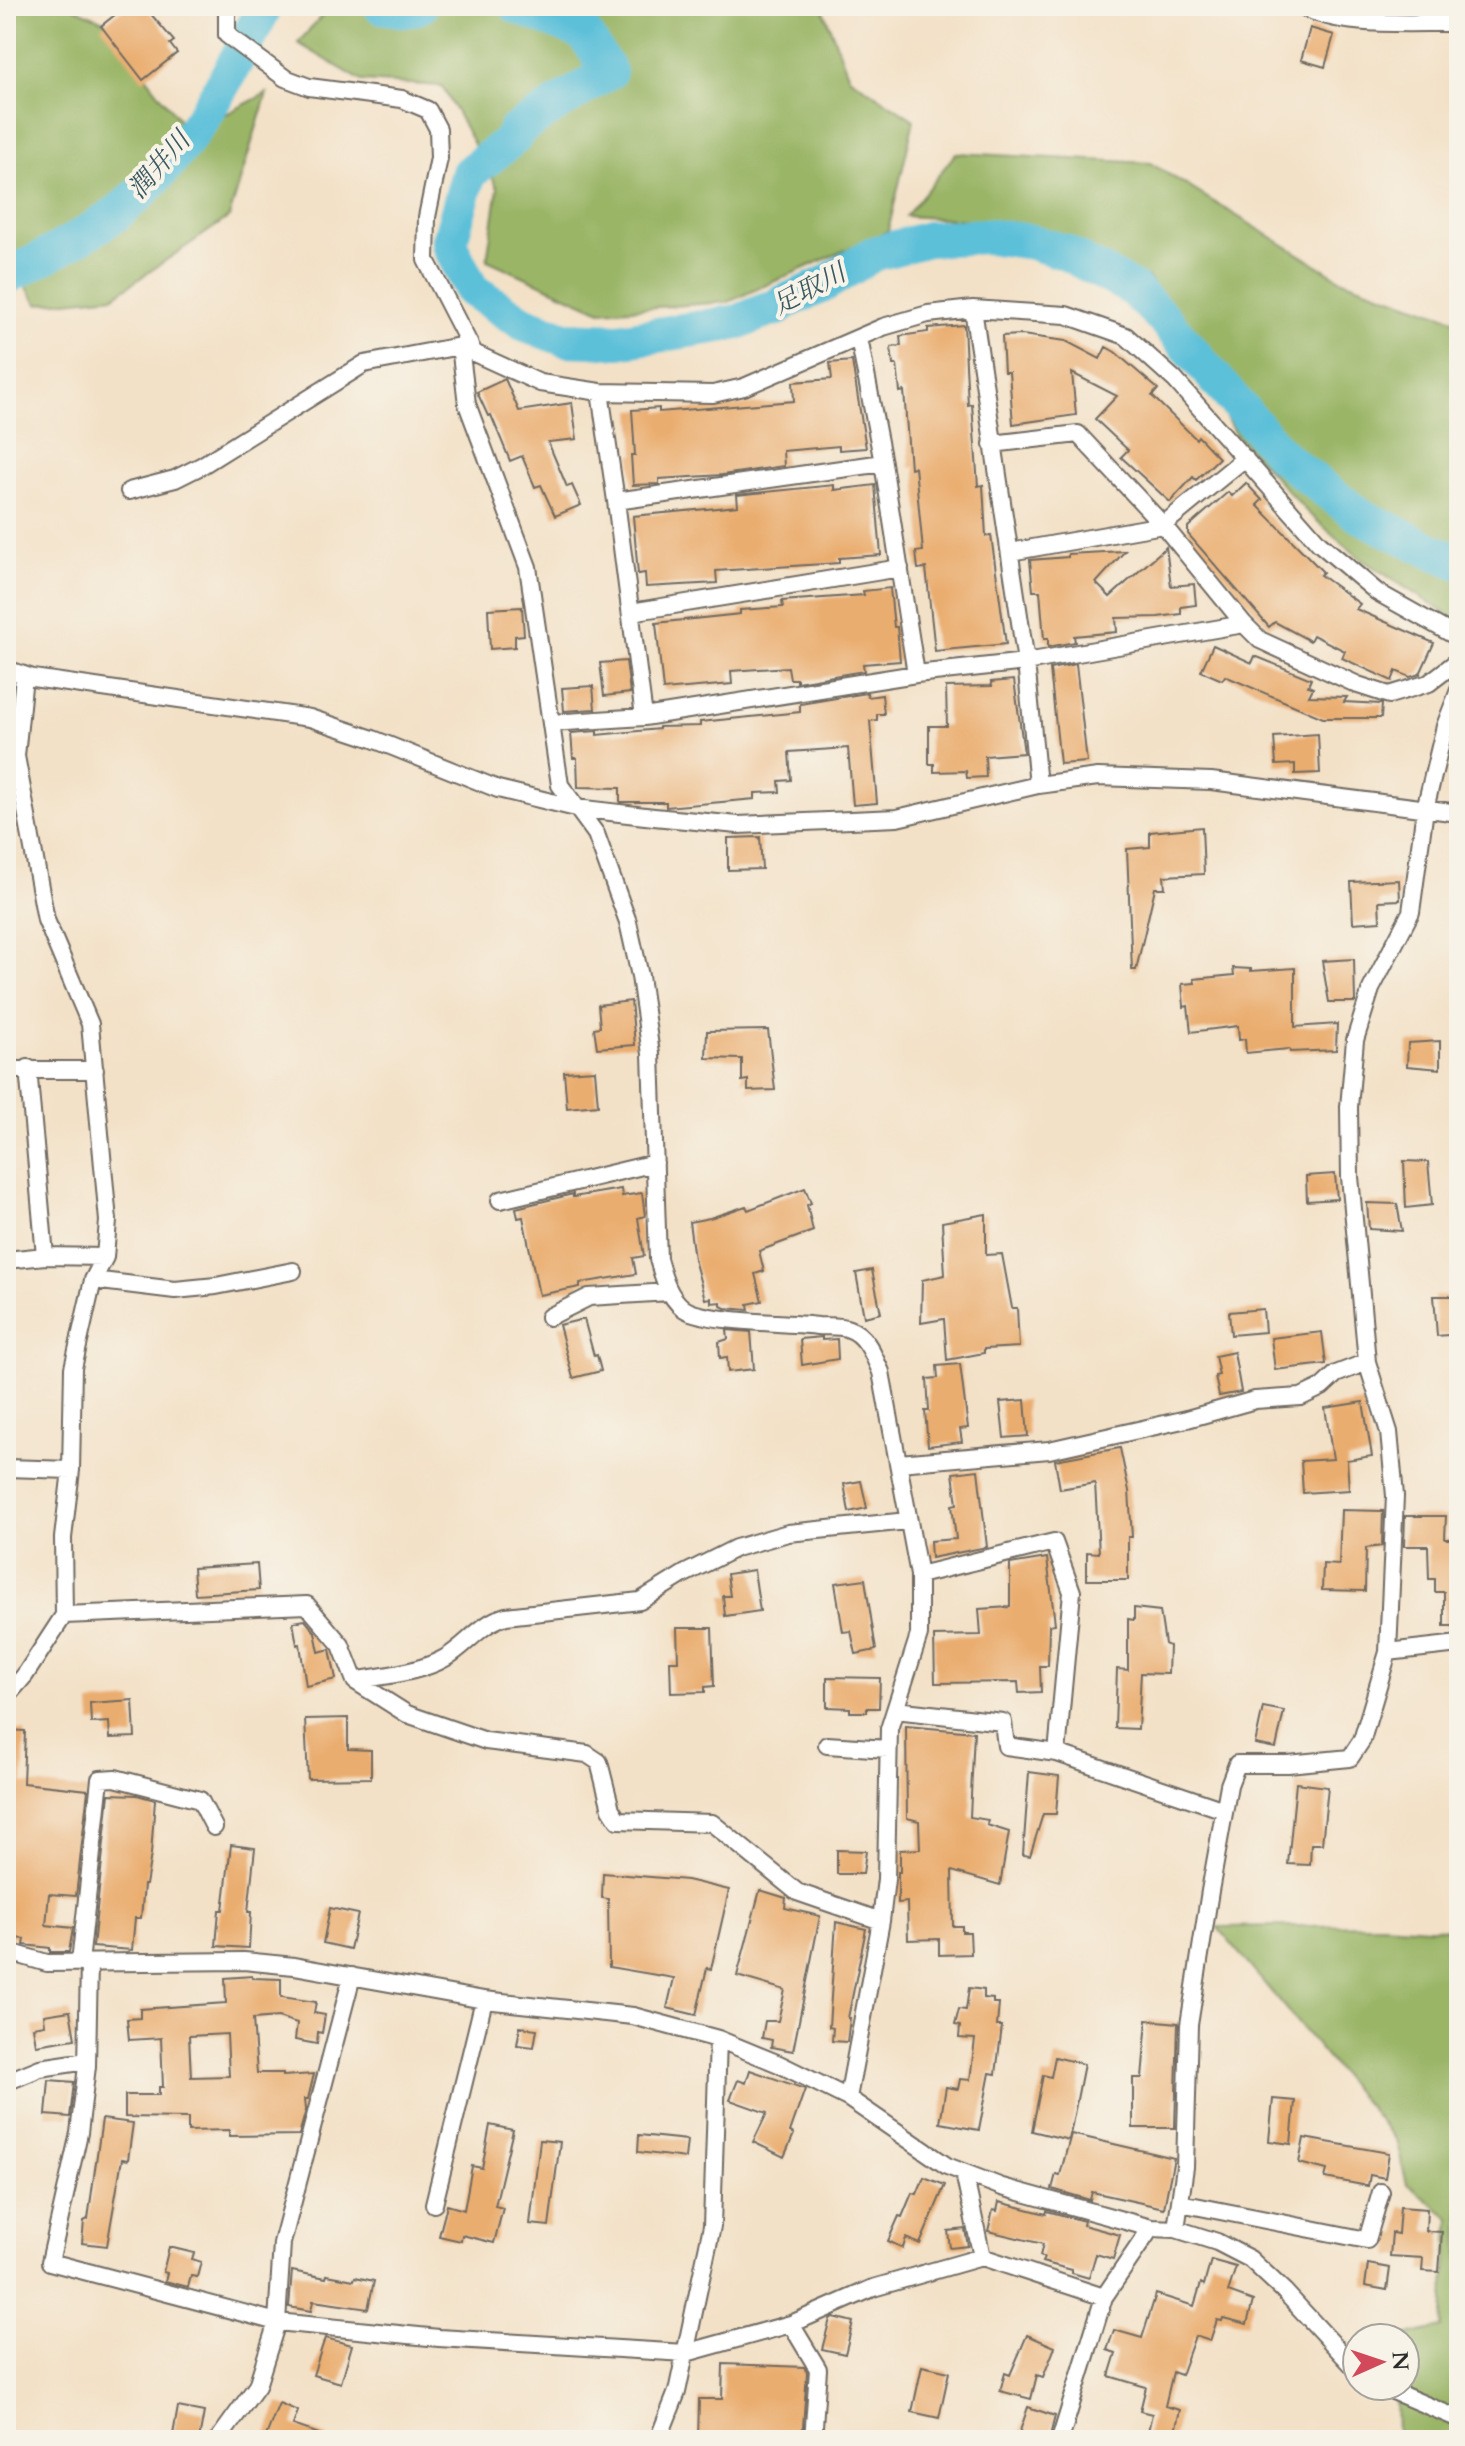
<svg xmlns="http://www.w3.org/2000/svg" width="1465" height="2446" font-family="Cardo,'Noto Serif JP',serif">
  <rect width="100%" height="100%" fill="#f7f3e8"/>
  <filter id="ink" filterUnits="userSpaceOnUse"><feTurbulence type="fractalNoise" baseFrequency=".0125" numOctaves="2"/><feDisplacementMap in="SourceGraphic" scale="16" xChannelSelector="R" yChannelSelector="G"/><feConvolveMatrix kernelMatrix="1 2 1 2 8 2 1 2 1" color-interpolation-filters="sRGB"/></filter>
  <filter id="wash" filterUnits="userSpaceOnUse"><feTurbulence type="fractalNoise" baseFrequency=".006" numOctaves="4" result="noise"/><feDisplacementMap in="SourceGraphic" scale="32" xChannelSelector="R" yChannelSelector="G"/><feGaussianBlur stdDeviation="1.8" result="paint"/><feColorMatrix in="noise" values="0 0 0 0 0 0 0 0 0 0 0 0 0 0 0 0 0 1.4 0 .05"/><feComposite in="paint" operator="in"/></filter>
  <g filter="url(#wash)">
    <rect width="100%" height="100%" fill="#f3e1c7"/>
    <!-- forest -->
    <path fill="#9ab566" stroke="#627048" stroke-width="2" d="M6 6H70L104 21 189 133 267 93 229 217 114 296 38 304 6 257Z
      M330 6H822L849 77 914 120 888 231 728 302 601 311 487 260 498 188 442 86 362 81 298 43Z
      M956 153 1150 163 1340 279 1459 321V622L1361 559 1308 513 1235 434 1149 278 1018 223 906 216Z
      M1383 1925 1459 1930V2440H1397L1396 2386H1405V2338H1395L1442 2327 1450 2218 1407 2184 1396 2140 1217 1927Z"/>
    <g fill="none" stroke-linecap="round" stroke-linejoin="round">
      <!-- river -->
      <path stroke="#5bc0d9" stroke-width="36" d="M381 6 405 10 420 6
        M517 6 584 33 609 72 515 131V137L469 173 449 244 472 290 523 323 565 339 619 341 739 322 769 309 778 308 780 304 823 285 873 254 928 239 987 236 1032 242 1064 252 1133 289 1162 317 1282 456 1324 489 1359 515 1432 551 1459 562
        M6 277C43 258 82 238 117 213 184 162 227 80 265 6"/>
    </g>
    <g id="blocks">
      <!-- building -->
      <path fill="#eaad70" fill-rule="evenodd" d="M126 6H144L174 41 170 44 177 53 143 80 101 26Z
        M1310 28 1334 35 1325 67 1301 60Z
        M964 325 968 405 972 404 978 486 983 485 986 536 991 535 1006 644 935 651 926 568 918 569 916 552 923 551 915 467 910 468 904 391 900 392 897 365H893L891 347 901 346 900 336 928 332V328Z
        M1022 335 1066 341 1100 359 1106 347 1115 352 1158 389 1152 396 1196 439 1198 436 1219 458 1196 480 1193 477 1170 502 1121 457 1128 450 1095 419 1117 396 1072 373 1076 415 1013 424 1009 372H1004L1002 336Z
        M852 361 866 448 839 450V446L783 451 784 466 722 475 659 479V484L633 485 631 455H635L632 410 659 408V412L794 401 793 382 832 379 830 363Z
        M505 379 519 411 572 403 577 439 548 442 567 487 572 485 581 505 555 516 541 485 535 487 522 456 510 461 491 415 488 416 477 392Z
        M1246 483 1262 500 1257 505 1323 572 1320 575 1360 604 1356 609 1434 643 1420 674 1410 677 1396 671 1392 681 1342 658 1345 651 1313 635 1310 641 1275 622 1269 627 1188 534V527L1228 492 1232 496Z
        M834 485V490L875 485 881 555 839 558V563L716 571 717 583 646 587 645 573 638 574 633 516 738 506 737 495Z
        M1166 547 1171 586 1194 584 1196 605 1181 607V614L1158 617 1116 618 1117 632 1074 636 1075 642 1048 647V639H1044L1040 591H1033L1030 560 1068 557V554L1125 551 1096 583 1110 597Z
        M890 588 894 627H897L900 661 863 664 864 671 797 682V679H790L788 667 731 671 732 684 663 690 656 623 740 614V610L783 607 782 601 864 595 863 591Z
        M522 607 524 635 515 636V647L490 649 488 609Z
        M1213 645 1252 663 1255 656 1311 679 1308 686 1313 688 1309 696 1347 697 1344 702 1382 704 1381 718H1323L1225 676 1222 680 1201 671Z
        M626 661 630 693 604 696 600 663Z
        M1076 664 1087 762 1060 764 1050 669Z
        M1014 680 1024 753 985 756 986 777 967 778 966 771 934 772V764H929V726H947L946 687 992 686 991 682Z
        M593 686 595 709 564 711 562 688Z
        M867 693 868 697 882 695 884 714H877V720L870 721 877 803 853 805 848 748 789 752 791 780 779 781 780 792 755 793V799L666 807V802H620V788L578 787 577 758H573L571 733 597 731V735L659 729V727L700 726V722L800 712V704Z
        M1318 734 1320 773 1295 774V764L1276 765 1274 737Z
        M1202 827 1204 874 1164 876 1165 888H1155L1136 970H1132L1127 849 1150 847V832Z
        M760 837 762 869 728 870V838Z
        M1399 880 1400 900 1379 901 1380 921 1353 923 1351 882Z
        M1354 959 1355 1002H1329L1322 961Z
        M1233 968 1251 969V971L1295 968V1027L1337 1024 1336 1050 1290 1052 1289 1049 1246 1053 1245 1039 1239 1040 1238 1026 1191 1032 1188 1006 1184 1007 1182 984 1195 983 1194 979 1234 975Z
        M631 1001 635 1045 597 1048 594 1028 600 1027 598 1005Z
        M768 1030 775 1090 748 1091V1080L742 1081V1059L706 1058 707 1031Z
        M1440 1041V1069L1407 1066 1408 1043Z
        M595 1070 598 1105 567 1108 564 1072Z
        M1404 1161 1428 1162 1432 1205 1406 1208Z
        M1335 1174 1337 1199 1307 1201 1306 1176Z
        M805 1188 811 1203 807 1205 813 1231 759 1251 764 1271 755 1274 762 1301 748 1304 749 1310 725 1308 721 1306V1302L711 1303V1298L705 1299 694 1259 689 1222 710 1218 746 1206 748 1210Z
        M621 1189 622 1196 642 1193 645 1216 638 1218 644 1256 633 1258 636 1274 580 1283V1287L539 1295 523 1217 518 1218 516 1208 573 1194V1197Z
        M1367 1203 1397 1204 1402 1231 1369 1229Z
        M986 1214V1255L1002 1254 1012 1308H1017L1019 1347 984 1349V1353L947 1360 944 1319 921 1323 922 1280 945 1275 942 1222Z
        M872 1270 881 1313 864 1317 856 1273Z
        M1434 1296H1459V1334L1437 1336Z
        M1263 1309 1265 1332 1231 1335 1229 1312Z
        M584 1319 594 1356 597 1355 601 1371 573 1378 559 1325Z
        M727 1330 751 1332 754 1369 728 1372 727 1357 720 1358 719 1342 728 1339Z
        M1322 1332 1326 1364 1275 1370 1271 1338Z
        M822 1337V1340L837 1339 838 1359 802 1365 800 1339Z
        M1234 1352 1241 1392 1219 1396 1215 1376 1219 1375 1215 1356Z
        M960 1364 968 1428 960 1429 962 1442 928 1446 925 1411H929L927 1379 938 1378 937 1366Z
        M1025 1400 1028 1436 1004 1438 1000 1402Z
        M1363 1402 1372 1456 1347 1460 1349 1490 1303 1493 1301 1461 1333 1459 1325 1408Z
        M1120 1448 1129 1491 1132 1537H1128V1580H1087V1552L1099 1553 1095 1483 1060 1489 1055 1460Z
        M978 1470 987 1547 931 1558 930 1541 956 1539 952 1505 957 1504 953 1473Z
        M861 1481 867 1508 849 1512 844 1484Z
        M1341 1510 1383 1511 1382 1546 1366 1548 1365 1591 1322 1590 1323 1564 1339 1565Z
        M1405 1516H1446L1445 1539H1459V1626H1444V1592H1435V1579H1429L1428 1546H1404Z
        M1047 1558 1055 1624 1049 1625 1048 1666H1040L1041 1692 1019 1693 1018 1682 935 1683 934 1636 981 1635 979 1609 1010 1607V1564Z
        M257 1564 259 1590 195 1594 193 1568Z
        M754 1570 760 1611 725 1616 723 1596H730L727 1574Z
        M865 1579 876 1650 856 1654 851 1631 843 1632 835 1583Z
        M1134 1608 1160 1611 1165 1644 1169 1646 1168 1674 1141 1673 1138 1729 1115 1728 1117 1669 1128 1670V1619L1134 1620Z
        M305 1620 315 1632 319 1652 330 1649 336 1679 306 1686 300 1644 297 1645 293 1622Z
        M677 1628H712L714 1686 705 1687V1692L671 1693 670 1661H678Z
        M827 1677 880 1678 879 1708H867V1712H850V1708L827 1707Z
        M133 1700 135 1737 110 1738 109 1722 91 1723 90 1703Z
        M1263 1707 1284 1711 1276 1748 1255 1744Z
        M348 1718V1749L371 1750V1778L308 1779 305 1719Z
        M906 1726 974 1732 970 1817 988 1820 987 1825 1009 1832 1000 1885 952 1871 953 1926H962V1932H970L971 1954 939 1955V1939L908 1940 907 1902 898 1903V1872H900V1850L920 1849 919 1821 907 1818Z
        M6 1730 25 1731 23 1783 88 1790 76 1896 49 1894 46 1925 73 1928 69 1952H50V1948L24 1945 25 1939 6 1937Z
        M1029 1772 1059 1776 1056 1814H1043L1030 1856 1023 1855Z
        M1296 1783 1328 1787 1322 1844H1311L1310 1865 1288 1864Z
        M109 1794 137 1795 155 1800 151 1854 146 1885H144L141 1918H135L132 1950 93 1947Z
        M231 1845 255 1848 248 1912H251L249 1948 216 1946 219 1910H223Z
        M837 1850 866 1851 863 1874H837Z
        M603 1873 687 1880 729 1890 711 1969 707 1968 696 2015 667 2008 674 1978 609 1967 608 1899 602 1898Z
        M760 1890 786 1898 785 1908 820 1916 793 2051 771 2047 772 2040 762 2038 765 2021H778L785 1990 737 1976Z
        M330 1908 358 1914 350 1949 323 1943Z
        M836 1922 866 1929 848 2018H850L847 2042 832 2041 833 2028 829 2027Z
        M252 1976V1978L281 1979V1997L316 2002 314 2013 325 2015 322 2033 318 2032 317 2044 295 2040 297 2023 278 2017 253 2019 257 2073H283V2076L314 2074 308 2099H305L306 2110 299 2135 229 2136V2130L188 2131V2118L125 2117V2095H159V2087H163L161 2038 129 2040 127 2019 140 2018V2009L226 2003 225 1978ZM227 2034 229 2076 191 2077 189 2036Z
        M969 1988 984 1990V1998L993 1999V2003H999L997 2026H1002L996 2074 990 2073 979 2130 940 2123 946 2087 958 2089 960 2079 970 2080 975 2039 959 2038 960 2026 955 2025 959 2009 966 2010Z
        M70 2011 75 2039 36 2045 33 2027 45 2025 44 2015Z
        M1147 2020 1178 2023 1175 2128H1133V2078H1142Z
        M520 2027 537 2029 534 2047 517 2045Z
        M1055 2057 1084 2064 1069 2140 1032 2131 1043 2075 1051 2077Z
        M750 2070 805 2089 790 2132 794 2134 784 2157 753 2142 767 2113 730 2100 738 2080 746 2083Z
        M49 2080 74 2082 70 2117 46 2115Z
        M1273 2099 1295 2101 1291 2144 1269 2141Z
        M102 2119 133 2123 128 2160 122 2159 107 2246 82 2243 84 2221 88 2219Z
        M490 2125 513 2130 495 2206 503 2208 494 2243 462 2235 461 2241 439 2236 447 2205 464 2210 472 2166 482 2168Z
        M1071 2134 1174 2158 1164 2208 1092 2192 1090 2200 1052 2189 1056 2174 1060 2175Z
        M639 2135 687 2140 685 2158 638 2152Z
        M1304 2138 1389 2153 1385 2178 1370 2175 1368 2186 1325 2178 1327 2170 1299 2163Z
        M540 2140 560 2142 549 2226 530 2224Z
        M924 2177 945 2185 920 2244 906 2238 903 2248 888 2241 899 2216 902 2217 912 2193 917 2194Z
        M999 2202 1046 2214 1047 2211 1084 2221 1083 2225 1120 2235 1113 2259 1096 2254 1089 2278 1072 2273V2270L1042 2262 1044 2258 1040 2256 1043 2244 988 2231 993 2210 997 2211Z
        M1400 2207 1427 2209 1426 2231 1442 2232 1439 2272 1422 2271 1423 2258 1390 2256 1392 2233 1398 2234Z
        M965 2229 968 2246 950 2248 948 2231Z
        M169 2247 194 2253 192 2259 201 2262 197 2277 191 2276 188 2287 165 2281 167 2273 163 2272Z
        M1211 2260 1236 2267 1228 2292 1253 2301 1247 2324 1223 2318 1222 2321 1217 2320 1210 2341 1195 2336 1181 2375 1173 2372 1165 2406 1180 2410 1173 2440H1146L1152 2414 1140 2411 1146 2387 1109 2376 1116 2353 1107 2350 1114 2330 1142 2338 1156 2294 1194 2306 1201 2283 1204 2285Z
        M1368 2264 1390 2268 1387 2290 1365 2286Z
        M292 2271 326 2278 327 2275 354 2280 355 2277 374 2281 368 2309 313 2301 311 2311 289 2307Z
        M833 2317 853 2322 845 2354 822 2349 830 2319Z
        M1027 2335 1055 2347 1043 2377 1037 2375 1031 2399 1000 2391 1005 2373 1010 2375Z
        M325 2338 352 2345 341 2383 313 2375Z
        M723 2364 804 2367 807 2372 802 2440H698L699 2399H722Z
        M922 2366 949 2372 939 2418 912 2412Z
        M279 2403 298 2411 293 2425 328 2437V2440H275L266 2436Z
        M178 2407 204 2412 199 2440H172Z
        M1028 2407 1055 2416 1049 2440H1017Z"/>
    </g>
  </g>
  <g filter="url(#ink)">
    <use href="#blocks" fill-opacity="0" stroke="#716b62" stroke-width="2"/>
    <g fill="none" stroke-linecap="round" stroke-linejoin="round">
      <defs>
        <path id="minor" d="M227 6V35L285 78 309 87 402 99 428 110 438 129 439 158 427 217 426 260 474 353 540 383 600 392 713 394 744 387 883 327 928 314 973 309 1066 315 1126 336 1175 380 1319 543 1377 592 1459 638
          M1301 6C1343 29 1411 22 1459 23
          M973 309 1026 662 1038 785
          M859 338 883 463 916 674
          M474 353 460 346 467 404 528 567 560 785 596 834 628 922 640 976 651 1054 658 1259C663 1277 668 1296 683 1308 702 1323 789 1322 818 1326 827 1327 840 1325 849 1329 867 1335 874 1357 881 1372L919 1575V1635L889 1729 886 1879 881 1921 848 2098
          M600 392 616 501 644 717
          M992 444 1078 434 1163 525 1244 624 1260 640 1358 685 1389 695 1429 683 1459 660
          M129 491 175 479 201 466 364 364 460 346
          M616 501 883 463
          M1010 552 1163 525 1245 458
          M631 612 900 568
          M6 669 33 678 310 718 373 739 498 789 576 808 654 817 738 825 897 818 1038 785 1098 777 1211 781 1459 813
          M551 723 644 717 916 674 1026 662 1244 624
          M28 1068 45 1256
          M6 1070H95
          M500 1200 655 1163
          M6 1260 45 1256 105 1257
          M93 1280 175 1290 216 1286 293 1271
          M549 1317 589 1297 669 1292
          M899 1463 1049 1450 1187 1419 1255 1400 1301 1397 1322 1387 1336 1374 1367 1362
          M6 1468 71 1470
          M919 1575 1054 1542 1072 1592 1057 1753 1224 1810
          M64 1615 307 1605 341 1645 355 1681C384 1675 419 1673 445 1658 467 1645 481 1623 506 1616L640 1601 684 1574 736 1548 788 1533 908 1521
          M1388 1652 1459 1644
          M355 1681 407 1714 486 1741 587 1754 599 1762 611 1809 618 1820 712 1823 797 1892 881 1921
          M6 1697 25 1675 64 1615 63 1538 71 1470 73 1368 93 1280 105 1257 108 1221 90 1024 46 920 16 756 24 676
          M895 1710 1003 1722 1006 1746 1057 1753
          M827 1745 888 1749
          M6 1951 47 1963 244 1961 294 1966 484 2000 633 2016 718 2039 779 2064 848 2098 947 2166 1002 2187 1151 2228 1176 2229 1217 2242 1250 2259 1284 2291 1357 2370
          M80 1963 100 1779 115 1778 200 1800 214 1827
          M89 1963 87 2066 79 2133 50 2262 277 2322 439 2338 686 2353 791 2324 873 2288 982 2257 1104 2297
          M6 2082 40 2068 87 2061
          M964 2173 982 2257
          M1180 2203 1367 2240 1381 2192
          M434 2204 484 2000
          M1176 2229 1185 2167 1189 2025 1210 1891 1229 1785 1237 1764H1288L1350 1758 1362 1740 1388 1652 1395 1496 1389 1432 1367 1362 1358 1262 1350 1177 1349 1107 1355 1040 1371 989 1411 912 1425 809 1445 726 1459 690
          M791 2324 818 2369 813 2440
          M1381 2386 1459 2419
          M218 2440 257 2386 277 2322 282 2243 352 1976
          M658 2440 677 2392 712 2226 718 2039
          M1060 2440 1104 2297 1151 2228"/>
      </defs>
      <!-- minor casing -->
      <use href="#minor" stroke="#716b62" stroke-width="20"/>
      <!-- minor -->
      <use href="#minor" stroke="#fff" stroke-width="16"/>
    </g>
  </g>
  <g text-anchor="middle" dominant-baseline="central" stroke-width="8" stroke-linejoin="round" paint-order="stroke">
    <!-- water labels -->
    <g font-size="26" font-style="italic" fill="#39585f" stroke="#f7f3e8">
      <text transform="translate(159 165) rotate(-49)">潤井川</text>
      <text transform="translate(809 289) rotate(-28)">足取川</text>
    </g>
  </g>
  <!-- margin -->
  <rect width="1465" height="2446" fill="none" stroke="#f7f3e8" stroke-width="32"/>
  <!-- north arrow -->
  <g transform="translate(1381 2362) rotate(87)"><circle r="38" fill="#f7f3e8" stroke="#a5a39c" stroke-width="2"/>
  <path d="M0-6L14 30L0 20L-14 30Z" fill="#d1495b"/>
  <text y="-12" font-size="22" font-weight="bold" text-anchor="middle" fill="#2b2b2b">N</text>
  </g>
</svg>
